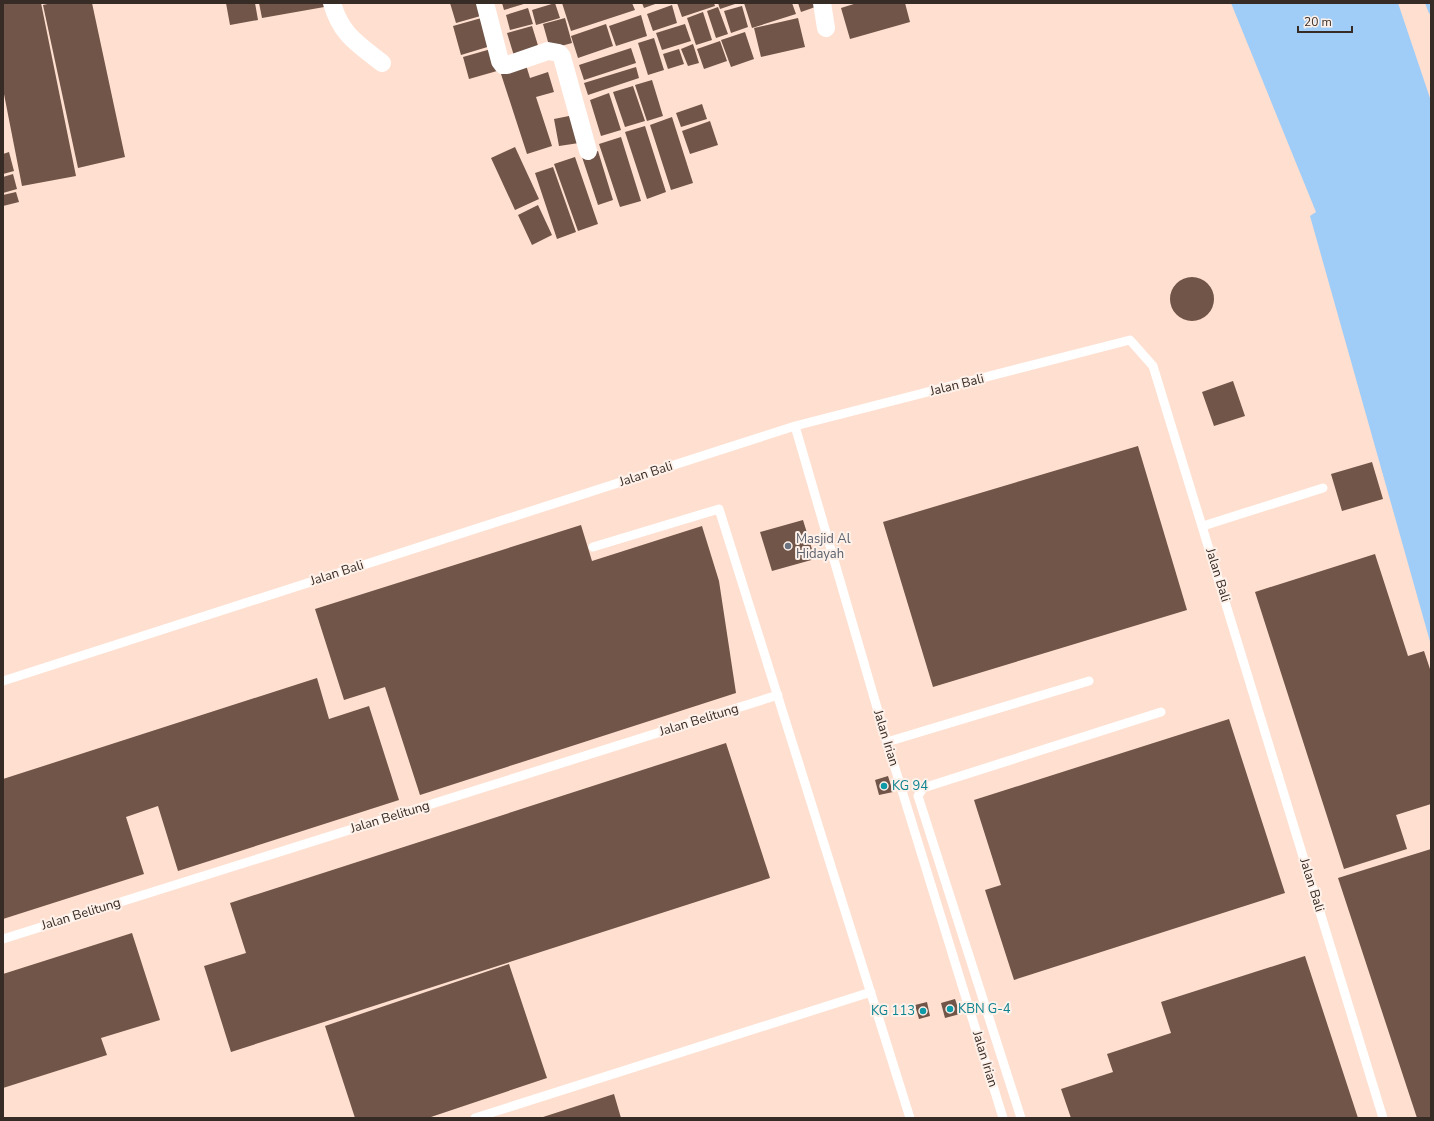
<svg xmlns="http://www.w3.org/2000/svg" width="1434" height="1121" font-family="'Nunito Sans',sans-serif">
  <rect width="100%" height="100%" fill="#ffdfcf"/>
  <!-- water -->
  <path fill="#9fcdf7" d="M1231 3H1398L1431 101V645L1310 216 1316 212Z"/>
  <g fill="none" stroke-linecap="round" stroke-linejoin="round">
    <!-- stream -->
    <path stroke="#9fcdf7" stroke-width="5.5" d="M1428 3 1431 11"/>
  </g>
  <!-- building -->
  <path fill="#705548" d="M3 3H41L76 176 22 186 3 89Z
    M52 3H92L125 157 78 168 43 5Z
    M226 3H255L258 20 230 25Z
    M259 3H329L330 6 262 18Z
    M450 3H481L484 15 456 23Z
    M502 3H527L504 10Z
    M555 3 560 18 536 25 532 10Z
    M562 3H632L635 10 571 31Z
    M642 3H658L644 8Z
    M677 3H714L715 6 682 17Z
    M718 3H738L720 9Z
    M744 3H792L796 14 752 28Z
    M798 3H820L821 5 801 12Z
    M857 3H905L910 22 850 39 841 8Z
    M672 5 677 23 653 31 647 14Z
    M742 6 748 27 731 33 724 11Z
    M718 7 728 34 716 38 707 11Z
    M528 8 533 24 510 30 506 15Z
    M703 12 712 40 696 45 687 18Z
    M641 15 647 36 616 46 609 26Z
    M485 17 494 45 461 55 453 26Z
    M565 18 572 43 550 49 543 24Z
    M798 18 805 47 761 57 754 28Z
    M606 24 613 46 578 58 571 36Z
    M685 24 691 41 662 50 656 33Z
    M532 26 540 52 515 59 507 33Z
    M745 32 754 59 731 67 721 40Z
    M654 38 664 70 648 75 638 43Z
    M720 41 727 61 704 69 697 49Z
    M693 44 699 63 688 66 681 49Z
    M631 48 636 63 584 80 579 65Z
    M491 49 497 71 469 79 463 57Z
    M679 49 684 64 668 69 663 54Z
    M526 65 530 78 548 72 554 92 536 97 552 146 527 154 501 74Z
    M636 67 639 78 588 95 584 83Z
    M652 80 663 116 647 121 635 85Z
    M633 86 645 121 625 127 613 92Z
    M609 93 621 130 601 136 590 100Z
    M702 104 707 119 681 127 676 113Z
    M574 115 579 143 559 146 554 119Z
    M672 117 693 183 671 190 650 125Z
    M710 121 718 145 690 154 682 131Z
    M645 126 666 192 647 199 625 132Z
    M621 137 641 201 620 207 599 144Z
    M515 147 539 199 515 210 491 158Z
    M598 151 613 200 598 205 582 157Z
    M9 152 14 171 3 174V154Z
    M575 157 598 224 578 231 554 164Z
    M553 167 576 232 557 239 535 173Z
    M13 174 17 189 3 193V177Z
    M16 192 19 202 3 206V195Z
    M538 205 552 235 532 245 518 215Z
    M1170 299a22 22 0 1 1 44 0a22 22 0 1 1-44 0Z
    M1233 381 1245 416 1214 426 1202 392Z
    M1138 446 1187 610 933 687 883 522Z
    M1372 462 1383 499 1342 511 1331 474Z
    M803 520 815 559 772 571 760 532Z
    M581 525 592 561 702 526 719 581 736 693 420 795 385 687 344 700 315 609Z
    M1375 554 1408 656 1424 651 1431 672V804L1396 815 1407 849 1344 869 1255 592Z
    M317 678 329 719 369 706 399 800 178 871 158 806 126 817 144 874 3 919V779Z
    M1229 719 1285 893 1014 980 985 890 1001 885 974 800Z
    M726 743 770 878 231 1052 204 966 246 953 230 903Z
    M888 776 893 792 879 795 875 780Z
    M1431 849V1118H1417L1338 878Z
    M132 933 160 1020 101 1038 107 1055 3 1088V974Z
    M1305 956 1358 1118H1071L1061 1089 1113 1072 1107 1054 1171 1033 1161 1002Z
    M509 964 547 1078 428 1118H355L325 1026Z
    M955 999 960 1014 945 1018 941 1003Z
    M927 1002 930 1016 919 1019 915 1005Z
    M614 1094 621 1118H540Z"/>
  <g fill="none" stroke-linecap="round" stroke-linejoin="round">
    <!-- lane -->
    <path stroke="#fff" stroke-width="9" d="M795 426 887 742 1003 1118
      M1203 526 1323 488
      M593 547 719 509 910 1118
      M3 681 795 426 1130 340 1153 366 1383 1118
      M887 742 1089 681
      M3 939 778 695
      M475 1118 871 992
      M1021 1118 918 796 923 788 1161 712"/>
    <!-- street -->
    <path stroke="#fff" stroke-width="18" d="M332 3C341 35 358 44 382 63
      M485 3 500 61 503 65H507L548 51 559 53 562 57 588 151
      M822 3 826 28"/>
  </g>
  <!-- markers -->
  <circle fill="#6b7280" stroke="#fef1ea" stroke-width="1.5" cx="788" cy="546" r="4"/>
  <g fill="#0f9aa8" stroke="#fef1ea" stroke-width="1.5">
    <circle cx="884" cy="786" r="4"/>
    <circle cx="950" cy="1009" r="4"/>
    <circle cx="923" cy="1011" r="4"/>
  </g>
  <g text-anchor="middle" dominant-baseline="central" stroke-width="4" stroke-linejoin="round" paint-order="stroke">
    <!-- street labels -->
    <g font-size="13" fill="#372b25" stroke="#fef1ea">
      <text transform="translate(957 385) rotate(-14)">Jalan Bali</text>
      <text transform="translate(646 474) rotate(-18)">Jalan Bali</text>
      <text transform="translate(337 573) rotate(-18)">Jalan Bali</text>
      <text transform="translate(1218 575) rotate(73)">Jalan Bali</text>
      <text transform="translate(699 720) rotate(-17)">Jalan Belitung</text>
      <text transform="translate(886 738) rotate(73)">Jalan Irian</text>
      <text transform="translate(390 817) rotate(-17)">Jalan Belitung</text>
      <text transform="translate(1312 885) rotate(73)">Jalan Bali</text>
      <text transform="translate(81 914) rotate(-17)">Jalan Belitung</text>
      <text transform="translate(985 1059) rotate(73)">Jalan Irian</text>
    </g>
    <!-- worship labels -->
    <g font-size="13" fill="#5b616d" stroke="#fef1ea" text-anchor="start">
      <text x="796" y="539">Masjid Al<tspan x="796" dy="15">Hidayah</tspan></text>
    </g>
    <!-- culture labels -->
    <g font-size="13" fill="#0d838f" stroke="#fef1ea" text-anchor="start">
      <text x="892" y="786">KG 94</text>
      <text x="958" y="1009">KBN G-4</text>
      <text x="915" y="1011" text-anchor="end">KG 113</text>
    </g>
  </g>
  <!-- border -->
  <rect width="1434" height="1121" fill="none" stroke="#372b25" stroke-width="8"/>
  <!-- scale -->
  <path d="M1298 26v6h54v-6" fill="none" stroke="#372b25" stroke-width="2"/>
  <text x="1304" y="26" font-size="12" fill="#372b25" stroke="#fef1ea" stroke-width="3" paint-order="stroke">20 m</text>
</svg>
